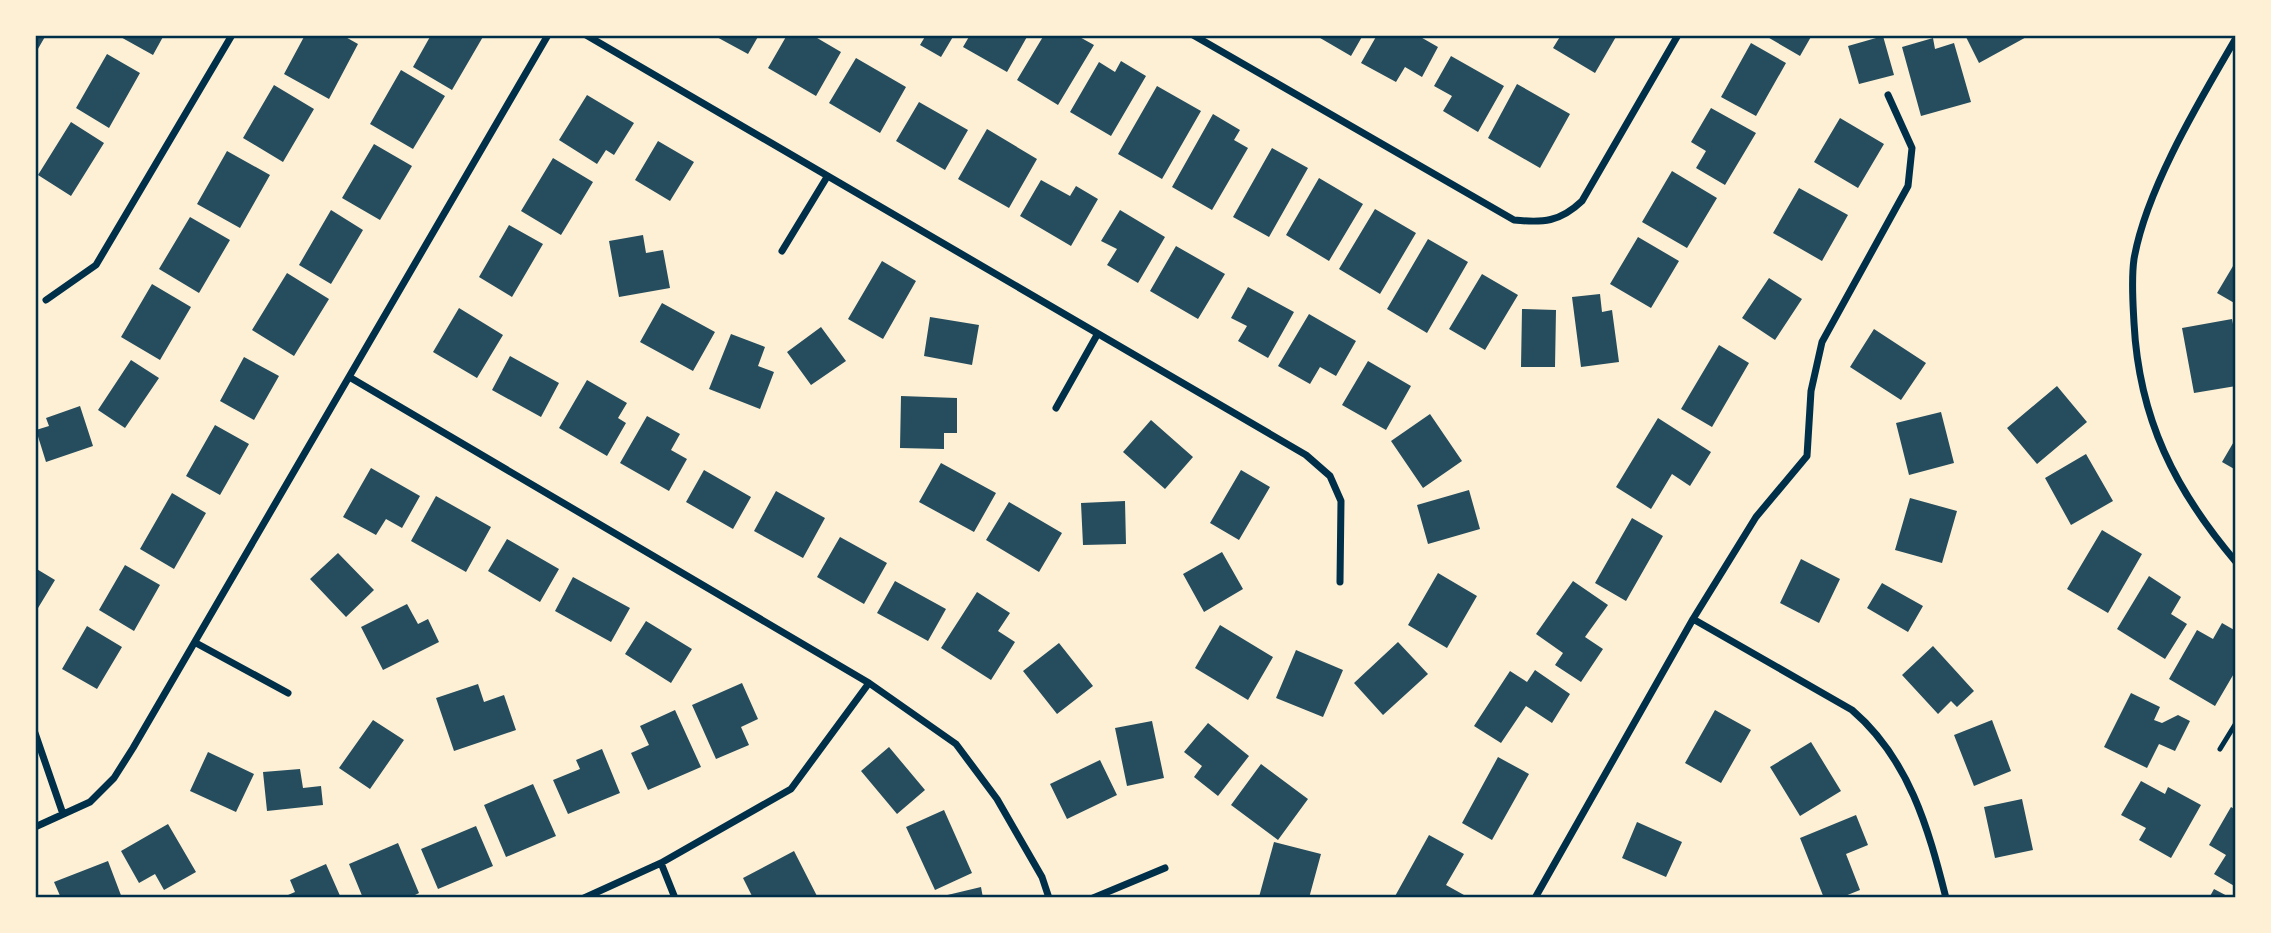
<svg xmlns="http://www.w3.org/2000/svg" width="2271" height="933" font-family="Karla,sans-serif">
  <rect width="100%" height="100%" fill="#fdf0d5"/>
  <!-- building -->
  <path fill="#264d5e" d="M35 35H46L35 54Z
    M117 35H164L153 55Z
    M305 35H342L358 44 329 99 284 74Z
    M431 35H484L452 90 413 67Z
    M713 35H759L748 54Z
    M787 35H812L841 52 816 96 768 68Z
    M926 35H954L941 57 920 45Z
    M970 35H1028L1007 72 963 47Z
    M1044 35H1076L1094 45 1058 105 1017 80Z
    M1315 35H1363L1351 56Z
    M1377 35H1417L1438 47 1422 77 1405 67 1396 82 1361 63Z
    M1561 35H1617L1595 73 1553 48Z
    M1764 35H1812L1800 56Z
    M1965 35H2030L1979 63Z
    M1883 36 1894 75 1859 84 1848 46Z
    M1933 38 1935 49 1954 43 1971 102 1921 116 1902 47Z
    M1751 43 1786 63 1756 116 1721 97Z
    M107 54 140 73 109 128 76 108Z
    M1451 56 1504 86 1478 132 1443 111 1452 96 1434 86Z
    M856 58 906 87 880 133 829 103Z
    M1121 61 1146 76 1111 136 1070 112 1099 62 1115 72Z
    M401 70 445 96 413 149 370 124Z
    M1517 84 1570 114 1540 168 1488 138Z
    M274 85 314 109 283 162 243 138Z
    M1157 86 1201 111 1162 179 1118 154Z
    M587 95 634 123 614 155 606 150 597 164 559 140Z
    M919 102 968 130 945 170 896 141Z
    M1711 108 1756 133 1725 185 1696 168 1706 151 1691 142Z
    M1213 114 1240 130 1234 140 1248 148 1212 210 1172 187Z
    M1840 118 1884 144 1858 188 1814 162Z
    M71 122 104 143 71 196 38 175Z
    M987 129 1037 159 1009 208 958 179Z
    M658 141 694 162 670 201 635 180Z
    M374 144 412 166 380 220 342 198Z
    M1272 148 1308 168 1269 237 1233 217Z
    M227 151 270 175 240 228 197 204Z
    M553 158 593 182 561 235 521 211Z
    M1672 171 1717 198 1687 248 1642 222Z
    M1319 178 1363 204 1329 261 1286 235Z
    M1041 180 1070 196 1076 186 1098 199 1071 246 1020 216Z
    M1799 188 1848 215 1822 261 1773 233Z
    M1375 209 1416 233 1380 294 1339 269Z
    M331 210 363 230 331 284 299 265Z
    M1120 210 1165 237 1138 283 1107 265 1117 249 1101 241Z
    M190 217 230 240 199 293 159 269Z
    M509 225 543 244 512 297 479 277Z
    M643 235 646 253 663 250 670 288 619 297 609 241Z
    M1638 237 1679 261 1651 308 1610 284Z
    M1428 239 1468 262 1427 333 1387 309Z
    M1176 246 1225 274 1198 319 1150 291Z
    M882 261 916 281 883 339 848 319Z
    M2236 261V304L2217 293Z
    M287 273 329 299 294 356 252 330Z
    M1482 274 1518 295 1485 350 1449 329Z
    M1769 278 1802 299 1775 340 1742 318Z
    M152 284 191 307 160 360 121 337Z
    M1248 287 1294 312 1268 358 1238 341 1247 326 1231 318Z
    M1600 294 1602 312 1612 310 1619 362 1581 367 1572 297Z
    M662 303 715 332 693 371 640 342Z
    M459 308 503 335 477 378 433 352Z
    M1522 309 1556 310 1555 367H1521Z
    M1309 314 1356 341 1336 376 1320 367 1310 384 1278 366Z
    M930 317 979 325 972 365 924 356Z
    M2232 319 2236 339V386L2194 393 2182 328Z
    M821 327 846 361 811 385 787 352Z
    M1874 329 1926 363 1901 400 1850 367Z
    M731 334 765 347 758 366 774 372 760 409 709 389Z
    M1719 345 1749 363 1712 427 1681 409Z
    M510 356 559 383 541 417 492 390Z
    M244 357 279 376 254 420 220 401Z
    M131 360 159 378 125 428 98 410Z
    M1368 361 1411 386 1386 430 1342 405Z
    M587 380 627 403 618 418 626 423 607 456 559 428Z
    M2057 386 2087 422 2037 464 2007 428Z
    M901 396 957 398V433H944V449L900 448Z
    M80 406 93 446 46 462 36 430 49 426 46 418Z
    M1941 412 1954 463 1909 475 1896 423Z
    M1430 414 1462 461 1423 488 1391 441Z
    M647 416 680 434 671 450 687 459 669 491 620 463Z
    M1658 418 1711 452 1690 486 1672 474 1651 509 1616 487Z
    M1151 420 1193 457 1165 489 1123 452Z
    M215 425 249 444 220 495 186 476Z
    M2236 438V470L2222 462Z
    M2086 454 2113 501 2071 525 2045 478Z
    M941 463 996 493 974 532 919 502Z
    M371 468 420 496 402 528 386 519 376 535 343 517Z
    M704 470 751 497 733 529 686 502Z
    M1241 470 1270 487 1239 540 1210 523Z
    M1469 490 1480 529 1428 544 1417 505Z
    M776 491 825 518 803 558 754 531Z
    M172 493 206 513 174 569 140 549Z
    M436 496 491 527 466 572 411 541Z
    M1910 498 1957 511 1942 563 1895 550Z
    M1125 501 1126 544 1083 545 1081 503Z
    M1009 502 1062 533 1039 572 986 540Z
    M1632 518 1663 536 1626 601 1595 583Z
    M2102 530 2142 554 2108 613 2067 589Z
    M840 537 887 563 864 604 817 577Z
    M507 539 559 569 540 602 488 571Z
    M1222 552 1243 589 1204 612 1183 574Z
    M338 553 374 590 346 617 310 579Z
    M1801 559 1840 579 1819 623 1780 603Z
    M125 565 160 585 134 631 99 610Z
    M35 568 55 580 35 613Z
    M1438 573 1477 596 1447 648 1408 625Z
    M2149 576 2181 597 2171 614 2187 624 2165 659 2117 629Z
    M573 577 630 608 611 642 555 611Z
    M895 581 946 609 928 641 877 613Z
    M1573 581 1608 605 1585 637 1603 649 1581 682 1555 665 1563 653 1536 634Z
    M1882 583 1923 606 1908 632 1867 608Z
    M977 592 1010 613 998 631 1015 642 991 680 941 648Z
    M407 604 418 624 428 619 439 642 383 670 361 627Z
    M646 621 692 649 671 683 625 654Z
    M2222 623 2236 631V670L2215 706 2169 679 2197 630 2213 639Z
    M1220 625 1273 657 1248 700 1195 668Z
    M87 626 122 647 97 689 62 669Z
    M1398 642 1428 674 1383 715 1354 683Z
    M1059 643 1093 686 1057 714 1023 671Z
    M1933 646 1974 691 1957 707 1951 701 1938 714 1902 675Z
    M1296 650 1343 670 1323 717 1276 698Z
    M1535 670 1570 694 1552 723 1526 706 1501 743 1474 726 1510 671 1527 682Z
    M742 683 758 719 741 727 749 745 716 759 692 705Z
    M478 684 484 702 504 695 516 730 454 751 436 698Z
    M2131 693 2160 707 2154 720 2162 723 2178 715 2190 721 2175 751 2159 744 2147 768 2104 747Z
    M675 710 701 767 648 790 631 753 649 745 640 726Z
    M1715 710 1751 730 1721 783 1685 763Z
    M373 720 404 740 370 789 339 768Z
    M1992 720 2011 771 1974 786 1954 735Z
    M1152 721 1164 778 1127 786 1115 728Z
    M1208 723 1249 756 1218 796 1194 777 1202 766 1184 752Z
    M1811 742 1841 791 1800 816 1770 767Z
    M889 747 925 790 897 814 861 771Z
    M602 749 620 793 568 814 553 780 580 769 576 760Z
    M208 752 254 774 236 812 190 791Z
    M1498 757 1529 774 1492 840 1462 823Z
    M1100 760 1117 795 1067 819 1050 784Z
    M1261 764 1308 799 1278 840 1231 805Z
    M300 769 303 788 321 786 323 805 267 811 263 772Z
    M2141 781 2165 794 2168 787 2201 805 2171 858 2139 840 2146 828 2121 815Z
    M533 784 556 836 506 857 484 805Z
    M2022 799 2033 850 1995 858 1984 807Z
    M2231 807 2236 810V887L2214 874 2226 855 2209 845Z
    M944 810 972 873 935 890 906 827Z
    M1856 815 1868 845 1846 854 1860 890 1840 898H1824L1800 838Z
    M1637 822 1682 842 1666 877 1622 858Z
    M168 824 196 872 164 890 155 874 139 883 121 851Z
    M476 826 493 866 438 889 421 849Z
    M1429 835 1464 854 1446 885 1464 895 1462 898H1394Z
    M1274 842 1321 854 1309 898 1259 897Z
    M398 843 419 893 409 898H363L349 864Z
    M794 851 818 898H753L743 878Z
    M108 861 122 898H61L54 882Z
    M326 864 341 898H281L295 892 290 880Z
    M981 887 983 898H939V897Z
    M2214 889 2231 898H2209Z"/>
  <g fill="none" stroke-linecap="round" stroke-linejoin="round">
    <!-- service -->
    <path stroke="#003049" stroke-width="5" d="M2220 749 2236 723"/>
    <!-- minor -->
    <path stroke="#003049" stroke-width="7" d="M586 35 1306 455 1330 476 1341 501 1340 582
      M1193 35 1514 220C1543 223 1560 222 1582 201L1678 35
      M2236 38C2200 100 2146 189 2134 259 2131 280 2133 303 2134 323 2139 419 2175 490 2236 562
      M782 251 827 177
      M46 300 96 265 232 35
      M351 378 869 683 956 744 997 799 1042 877 1049 898
      M1056 408 1097 335
      M1693 619 1852 710C1909 759 1928 827 1946 898
      M196 643 288 693
      M35 733 63 814
      M35 827 90 802 114 778 133 748 548 35
      M661 863 675 898
      M584 898 661 863 791 789 869 683
      M1093 898 1165 868
      M1535 898 1693 619 1756 517 1807 456 1811 391 1822 342 1908 186 1912 148 1888 95"/>
  </g>
  <!-- border -->
  <rect width="2271" height="933" fill="none" stroke="#fdf0d5" stroke-width="74"/>
  <rect x="37" y="37" width="2197" height="859" fill="none" stroke="#003049" stroke-width="2.5"/>
</svg>
